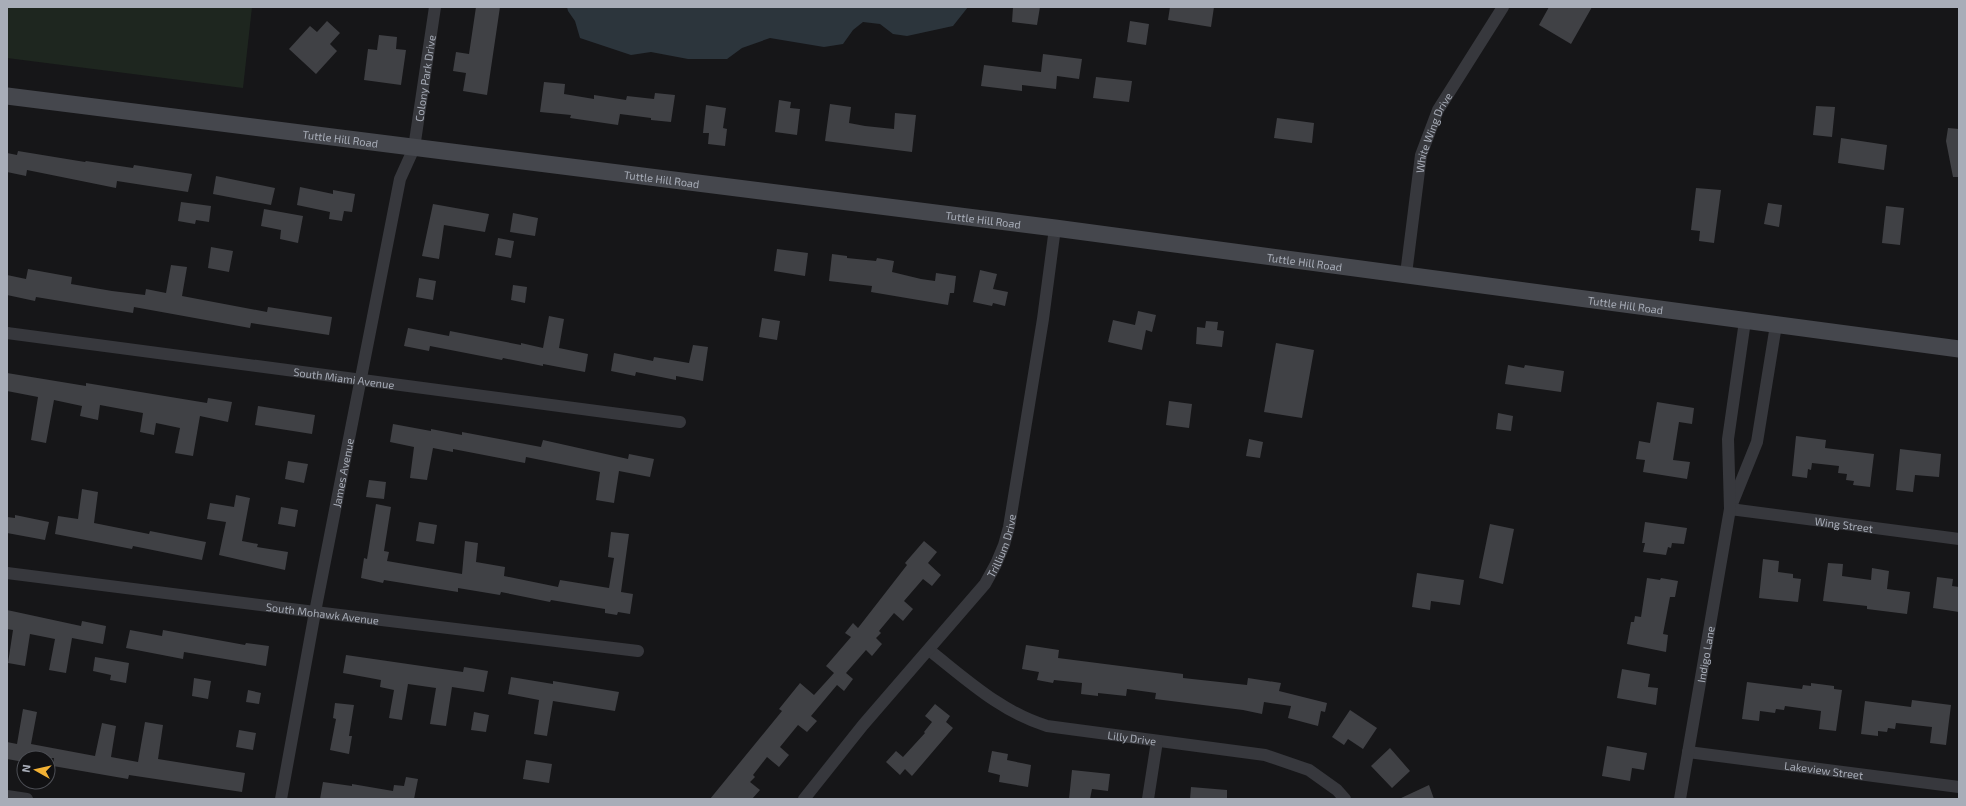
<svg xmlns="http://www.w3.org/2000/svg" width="1966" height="806" font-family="'Exo 2',sans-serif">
  <rect width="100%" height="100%" fill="#161618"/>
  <!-- green -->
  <path fill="#1e261f" d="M7 7H252L243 88 7 58Z"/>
  <!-- water -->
  <path fill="#2c353c" d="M567 7H968L953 26 907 36 893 34 880 24 863 22 853 30 843 44 824 47 770 38 742 48 727 59H688L651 52 631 55 580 38 575 21 568 11Z"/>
  <!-- building -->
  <path fill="#404145" d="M476 7H500L487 95 463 91 466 73 453 71 456 52 469 54Z
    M1013 7H1040L1037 25 1012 22Z
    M1170 7H1214L1211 27 1168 20Z
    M1549 7H1592L1571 44 1539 25Z
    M327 21 340 33 330 44 337 51 316 74 289 49 310 26 317 32Z
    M1130 21 1149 24 1146 45 1127 42Z
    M379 35 397 37 396 49 406 50 401 85 364 80 368 49 377 50Z
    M1043 54 1082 59 1079 79 1057 76 1056 89 1022 85V91L981 86 984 65 1041 72Z
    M1096 77 1132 81 1129 102 1093 98Z
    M544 82 565 84 564 94 594 99V95L626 100 627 96 654 99 655 93 675 95 671 122 651 120V118L620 114 618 125 570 118 571 115 540 112Z
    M779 100 791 102 790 108 800 109 797 135 775 132Z
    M830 104 851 107 849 123 865 126 894 129 895 113 916 115 912 152 825 141Z
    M706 105 726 108 723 128 727 129 725 146 708 144 709 133H703Z
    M1816 106 1835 107 1832 137 1813 135Z
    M1277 118 1314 123 1312 143 1274 138Z
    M1948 128 1959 129V177H1953L1946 141Z
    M1841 138 1887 145 1884 170 1838 163Z
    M18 151 85 162 86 161 133 168 134 165 192 174 188 192 117 181 116 188 27 170 26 176 7 172V153L17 155Z
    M216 176 275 188 271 205 213 194Z
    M300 187 333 194V190L355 194 352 212 344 211 342 221 329 219 330 212 297 205Z
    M1696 188 1721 190 1714 243 1699 241 1700 231 1691 230Z
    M181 202 211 206 209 222 196 220 195 224 178 221Z
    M1768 203 1782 205 1779 227 1764 224Z
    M433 204 489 214 485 232 444 225 439 259 422 256Z
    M1886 206 1904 208 1900 245 1882 243Z
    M264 209 303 216 298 243 280 239 281 230 261 226Z
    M513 213 538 218 535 236 510 232Z
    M498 238 514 241 511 258 495 255Z
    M211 247 233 251 229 272 208 268Z
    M777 249 808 253 805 276 774 271Z
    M832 254 847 256V258L876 261 877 258 894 261 892 272 921 279 935 281 936 273 956 276 954 293H950L948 305 871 292 872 286 829 281Z
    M171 265 187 267 182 296 267 312 268 307 332 317 329 335 251 323 250 328 134 307 133 313 36 297 35 301 7 295V275L26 279 28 269 72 277 71 284 112 291 145 295 146 289 166 293Z
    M980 270 997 274 993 289 1008 292 1005 306 993 303 992 306 973 302Z
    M419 278 436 281 433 300 416 297Z
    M513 285 527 287 525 303 511 300Z
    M1138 311 1156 315 1152 332 1146 330 1142 350 1108 342 1113 320 1135 325Z
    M549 316 564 319 559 348 588 354 585 372 543 364V366L503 358 502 360 430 346 429 351 404 346 408 328 449 336 450 331 521 345V343L543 348Z
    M762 318 780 321 777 340 759 337Z
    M1206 321 1218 322 1217 330 1224 331 1222 347 1196 344 1197 327 1205 328Z
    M1276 343 1314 350 1302 418 1264 412Z
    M693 345 708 347 703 381 676 376V380L636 372 635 376 611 371 614 353 653 361 654 357 689 363Z
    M1508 365 1524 368 1525 365 1564 371 1561 392 1505 384Z
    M7 373 86 386V383L207 403 208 398 232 402 228 422 200 416 193 456 175 453 180 428 156 423 154 435 140 432 143 413 100 405 98 420 80 416 82 406 54 400 46 443 31 440 38 397 7 391Z
    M1169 401 1192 404 1189 428 1166 425Z
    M1657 402 1694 408 1692 424 1679 422 1673 460 1690 462 1687 479 1643 472 1645 460 1636 459 1639 441 1650 443Z
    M258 406 315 415 312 434 255 425Z
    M1498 413 1513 416 1511 431 1496 429Z
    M393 424 431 431V429L462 435V432L541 447 543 440 628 459 629 454 654 459 650 477 619 471 614 503 596 500 600 472 526 457 525 463 453 449V452L433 448 427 480 410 478 414 447 390 442Z
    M1796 436 1826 440 1825 448 1874 454 1870 487 1853 485 1854 481 1846 480 1847 474 1838 473 1839 466 1812 463 1811 470 1808 469 1807 478 1792 476Z
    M1249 439 1263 442 1260 458 1246 456Z
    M1900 449 1941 454 1939 477 1915 475 1913 492 1896 490Z
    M288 461 308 464 304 483 285 479Z
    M369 480 386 482 384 499 366 497Z
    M82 489 98 492 94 523 149 534 150 531 206 542 202 560 133 546 132 549 55 534 58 516 78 519Z
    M236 495 250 498 242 541 258 544 257 547 288 552 285 570 219 555 226 522 207 519 210 503 234 507Z
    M376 504 391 507 384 551 389 552 387 561 462 574 465 541 478 543 476 562 505 567 504 576 558 587 560 580 609 588 614 558 608 557 611 532 629 534 621 592 633 594 630 614 618 612 617 615 605 613V609L551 600 550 602 501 592 500 595 458 588V592L384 580 383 583 361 578 364 558 367 559Z
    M281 507 298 510 295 527 278 524Z
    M15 515 49 522 45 540 7 533V517L15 518Z
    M419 522 437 525 434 544 416 541Z
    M1645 522 1687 528 1684 544 1672 543 1671 548 1668 547 1666 555 1643 552 1645 543H1642Z
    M1490 524 1514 529 1503 584 1479 578Z
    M924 541 937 552 928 563 941 575 932 586 923 579 904 601 913 609 903 621 894 613 879 631 881 633 876 638 882 644 872 656 866 650 846 673 853 679 844 691 837 685 811 716 817 721 807 732 798 725 780 747 789 755 779 767 767 757 753 775 755 777 750 782 760 790 752 799H710L782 711 779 709 800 683 814 695 834 673 826 666 851 637 845 633 853 623 858 628 907 565 905 563Z
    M1763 559 1779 561 1778 572 1793 574V578L1801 579 1798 602 1759 598Z
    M1828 563 1843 564 1842 576 1871 580 1872 568 1889 571 1887 589 1910 592 1907 614 1867 609V606L1823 601Z
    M1417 573 1464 580 1460 605 1431 601 1430 610 1412 607Z
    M1937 577 1953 579 1952 586 1959 587V612L1933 608Z
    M1647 578 1660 580 1661 578 1678 581 1675 597H1670L1663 634 1668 635 1666 652 1627 644 1631 622H1634L1635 616 1641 617Z
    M7 610 81 626 82 621 106 626 103 644 72 638 66 673 49 670 55 639 30 634 25 666 8 663 13 630 7 629Z
    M130 630 162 636 163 630 245 645 246 643 269 646 266 666 184 652 183 659 126 648Z
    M1026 645 1059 650 1058 658 1183 674V678L1247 685 1248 678 1281 683 1279 691 1327 703 1325 712 1321 711 1318 726 1288 718 1291 706 1264 702 1262 714 1243 710 1155 699 1156 693 1127 689 1126 696 1098 693V696L1081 694 1082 683 1054 680 1053 683 1037 680 1039 672 1022 669Z
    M346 655 463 672 464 667 488 671 484 692 452 687 446 726 430 724 436 688 408 684 402 720 389 718 394 690 380 687 381 680 343 673Z
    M95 657 129 663 126 683 110 680 111 675 93 671Z
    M1622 669 1650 674 1648 687 1658 688 1656 705 1617 698Z
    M511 677 553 684V681L619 692 615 711 553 701 547 736 534 734 539 700 508 694Z
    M194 678 211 681 208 699 192 696Z
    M1747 682 1802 689 1803 685 1811 686V683L1834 686V689L1842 690 1836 731 1819 729 1821 711 1785 706 1784 710 1776 709 1775 713 1760 711 1759 721 1742 719Z
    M248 690 261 693 259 704 246 702Z
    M1912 700 1951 705 1946 745 1930 743 1932 727 1896 723 1895 729 1888 728 1887 732 1878 731V736L1861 734 1865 701 1911 707Z
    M335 703 354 705 349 736H352L349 754 330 750 336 719 333 718Z
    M935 704 950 716 946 722 953 728 912 776 905 769 900 775 886 762 896 751 903 757 925 733 924 732 932 722 925 716Z
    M23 709 37 712 31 744 95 756 102 723 116 726 111 757 138 762 145 722 163 725 158 759 245 773 242 792 129 775 128 779 53 766 54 758H24V762L7 759V742L17 744Z
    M1350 710 1377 728 1363 749 1348 739 1344 745 1332 737Z
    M474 712 489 715 486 732 471 730Z
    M239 730 256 733 253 750 236 747Z
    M1607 746 1647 753 1644 770 1632 768 1630 781 1602 776Z
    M1390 748 1410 771 1392 788 1371 766Z
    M992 751 1008 754 1007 760 1031 765 1028 787 999 782 1000 775 988 772Z
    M526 760 552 764 549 783 523 779Z
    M1072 770 1110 774 1108 791 1092 789 1090 799H1069Z
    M406 777 418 779 414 799H320L323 782 352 786V784L393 791 394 785 404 786Z
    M1429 785 1434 799H1399Z
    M1191 787 1227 790V799H1190Z"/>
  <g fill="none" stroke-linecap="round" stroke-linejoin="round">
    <!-- minor -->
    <g stroke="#37383d" stroke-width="12">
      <path id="s1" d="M1406 274 1421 155 1438 110 1503 7"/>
      <path id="s2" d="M7 333 680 422"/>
      <path d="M1732 504 1757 442 1776 325"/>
      <path id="s3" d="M1730 509 1959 539"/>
      <path id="s4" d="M7 573 315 612 638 651"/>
      <path id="s5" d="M929 650C966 679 1001 712 1047 726L1265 755 1309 770 1337 790 1345 799"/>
      <path id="s6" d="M1688 752 1959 787"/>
      <path d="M7 796 27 799"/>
      <path id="s7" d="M281 799 315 612 400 179 414 148 435 7"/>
      <path id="s8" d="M804 799 863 725 985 584 996 564 1004 545 1009 527 1043 319 1055 228"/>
      <path d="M1148 799 1157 741"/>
      <path id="s9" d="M1680 799 1730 509 1728 439 1745 321"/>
    </g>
    <!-- secondary -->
    <path stroke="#45474d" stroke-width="17" id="s10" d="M7 96 1055 228 1959 349"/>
  </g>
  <g text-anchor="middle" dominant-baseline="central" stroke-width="3" stroke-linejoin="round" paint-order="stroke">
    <!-- street labels -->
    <g font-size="11" fill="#a8adb8" stroke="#111113">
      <text stroke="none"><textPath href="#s7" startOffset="736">Colony Park Drive</textPath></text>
      <text stroke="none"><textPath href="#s1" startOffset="145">White Wing Drive</textPath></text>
      <text stroke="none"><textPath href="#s10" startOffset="336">Tuttle Hill Road</textPath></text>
      <text stroke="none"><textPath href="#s10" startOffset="660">Tuttle Hill Road</textPath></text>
      <text stroke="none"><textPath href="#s10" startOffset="984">Tuttle Hill Road</textPath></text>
      <text stroke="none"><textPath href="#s10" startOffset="1308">Tuttle Hill Road</textPath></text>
      <text stroke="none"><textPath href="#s10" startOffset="1632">Tuttle Hill Road</textPath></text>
      <text stroke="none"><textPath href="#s2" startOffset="340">South Miami Avenue</textPath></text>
      <text stroke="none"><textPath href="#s7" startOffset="332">James Avenue</textPath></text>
      <text stroke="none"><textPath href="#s3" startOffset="115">Wing Street</textPath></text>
      <text stroke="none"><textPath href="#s8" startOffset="323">Trillium Drive</textPath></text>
      <text stroke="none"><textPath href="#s4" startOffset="318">South Mohawk Avenue</textPath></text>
      <text stroke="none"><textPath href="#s9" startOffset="147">Indigo Lane</textPath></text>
      <text stroke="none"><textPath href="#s5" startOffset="227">Lilly Drive</textPath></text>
      <text stroke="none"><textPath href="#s6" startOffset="137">Lakeview Street</textPath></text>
    </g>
  </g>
  <!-- border -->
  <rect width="1966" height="806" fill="none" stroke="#a8adb8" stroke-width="16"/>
  <!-- north arrow -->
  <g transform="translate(36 770) rotate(278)"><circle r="19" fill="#111113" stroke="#4d4f55"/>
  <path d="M0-3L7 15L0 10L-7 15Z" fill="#f2b134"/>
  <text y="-6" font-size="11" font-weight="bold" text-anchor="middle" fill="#a8adb8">N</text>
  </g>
</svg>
